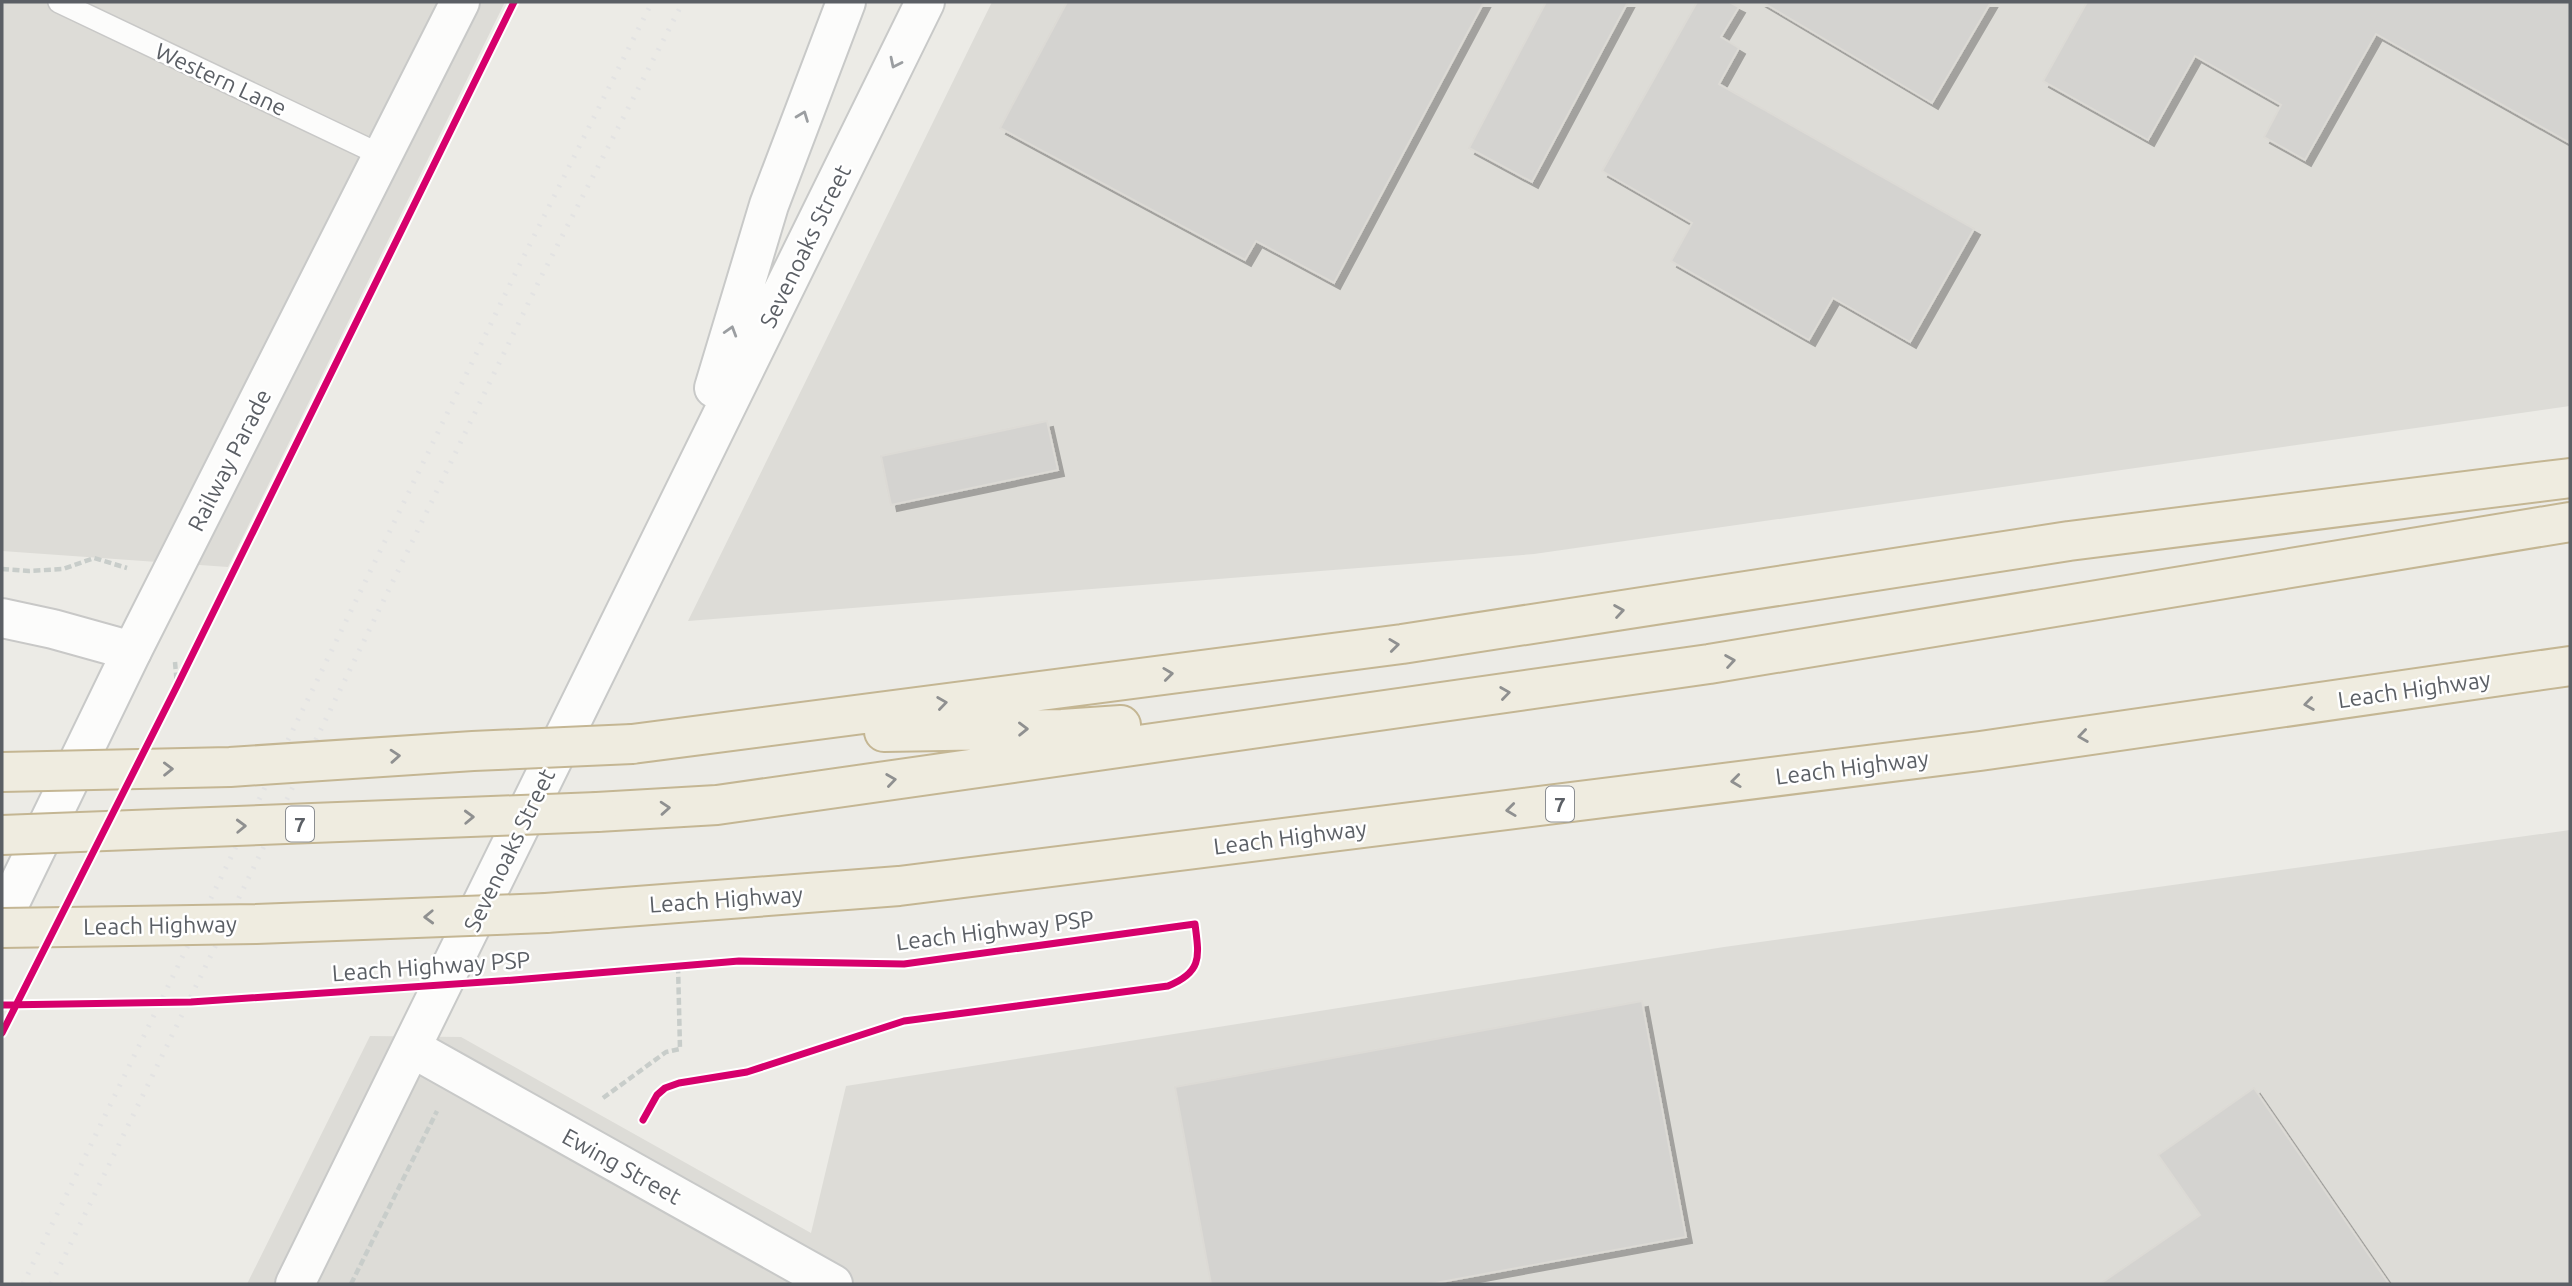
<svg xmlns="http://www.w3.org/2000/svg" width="2572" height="1286" font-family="Ubuntu,sans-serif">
  <defs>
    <filter id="shadow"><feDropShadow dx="6" dy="6" stdDeviation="0" flood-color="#0004"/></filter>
  </defs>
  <rect width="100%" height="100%" fill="#ecebe6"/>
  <!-- industrial -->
  <path fill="#dddcd7" d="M2 2H505L228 567 2 551Z
    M992 2H2570V406L1534 554 688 621Z
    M2570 830V1284H247L370 1036 461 1037 811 1233 846 1086 1724 947Z"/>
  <!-- building -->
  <path fill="#d4d3d0" stroke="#dcdad5" stroke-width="2" filter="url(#shadow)" d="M1067 2H1484L1334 283 1256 241 1245 260 1000 128Z
    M1546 2H1628L1532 182 1469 148Z
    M1697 2H1729L1739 7 1721 37 1739 48 1719 84 1974 229 1910 342 1833 298 1809 340 1671 261 1692 223 1602 171Z
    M1762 2H1991L1932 103Z
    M2087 2H2570V143L2376 34 2305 160 2264 137 2281 105 2195 56 2148 140 2043 81Z
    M1047 421 1058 470 891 505 881 456Z
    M1642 1001 1686 1237 1430 1284H1211L1175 1087Z
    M2254 1088 2389 1284H2100L2200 1215 2158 1155Z"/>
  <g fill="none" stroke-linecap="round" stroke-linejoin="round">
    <defs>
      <path id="lane" d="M59 2 383 156"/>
      <path id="street" d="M2 618 53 629 132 651"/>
      <path id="secondary" d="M714 388 769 205 846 2
        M2 919 132 651 460 2
        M412 1048 833 1284
        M295 1284 925 2"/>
      <path id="highway" d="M884 732 1062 729 1121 725
        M632 744 1402 644 2069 541 2570 478
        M597 812 717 805 1709 664 2570 522
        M546 913 899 886 1980 751 2570 666"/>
    </defs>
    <!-- lane casing -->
    <use href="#lane" stroke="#c8c8c7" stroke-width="24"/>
    <!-- street casing -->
    <use href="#street" stroke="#c8c8c7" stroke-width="42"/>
    <!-- secondary casing -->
    <use href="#secondary" stroke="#c8c9c8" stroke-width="42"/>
    <!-- highway casing -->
    <use href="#highway" stroke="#c4b693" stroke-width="42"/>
    <!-- path -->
    <path stroke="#c8cdca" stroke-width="4.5" stroke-dasharray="7 3.5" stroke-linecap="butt" d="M2 569 29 571 63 569 94 558 127 568
      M175 662 177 686
      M603 1098 666 1052 680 1049 678 964
      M351 1284 437 1111"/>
    <!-- lane -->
    <use href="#lane" stroke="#fcfcfb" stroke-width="21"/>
    <!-- street -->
    <use href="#street" stroke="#fcfcfb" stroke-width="38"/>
    <!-- secondary -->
    <use href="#secondary" stroke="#fcfcfb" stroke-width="38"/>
    <!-- highway -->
    <use href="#highway" stroke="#efece0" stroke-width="38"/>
    <!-- rail -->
    <path stroke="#e3e3e3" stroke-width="5" stroke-dasharray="2 9" stroke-linecap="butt" d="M23 1284 518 268 652 2
      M51 1284 541 277 683 2"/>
    <defs>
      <path id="highway-bridge" d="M2 772 230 767 473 751 632 744
        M2 835 597 812
        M2 928 256 924 546 913"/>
    </defs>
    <!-- highway-bridge casing -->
    <use href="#highway-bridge" stroke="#c4b693" stroke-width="42" stroke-linecap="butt"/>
    <!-- highway-bridge -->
    <use href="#highway-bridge" stroke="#efece0" stroke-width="38"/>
    <defs>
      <path id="cycleway" d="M2 1005 191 1002 514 980 739 961 904 964 1195 924C1199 956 1203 972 1168 986L904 1021 747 1072 679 1083 665 1088 657 1095 643 1120
        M2 1033 177 686 514 2"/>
    </defs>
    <!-- cycleway casing -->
    <use href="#cycleway" stroke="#fff" stroke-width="11"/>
    <!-- cycleway -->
    <use href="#cycleway" stroke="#d6006c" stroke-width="7"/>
  </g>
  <!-- one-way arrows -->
  <defs><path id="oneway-chevron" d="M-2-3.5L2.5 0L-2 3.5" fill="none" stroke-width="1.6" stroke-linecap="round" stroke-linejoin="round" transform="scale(1.75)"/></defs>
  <g stroke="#9b9ea1">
    <use href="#oneway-chevron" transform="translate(895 63) rotate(116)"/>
    <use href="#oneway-chevron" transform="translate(803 116) rotate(-69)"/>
    <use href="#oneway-chevron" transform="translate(731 331) rotate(-73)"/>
  </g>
  <g stroke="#8f9090">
    <use href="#oneway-chevron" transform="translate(1619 611) rotate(-9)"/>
    <use href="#oneway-chevron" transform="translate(1394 645) rotate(-7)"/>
    <use href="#oneway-chevron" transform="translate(1730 661) rotate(-9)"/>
    <use href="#oneway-chevron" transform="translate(1168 674) rotate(-7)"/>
    <use href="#oneway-chevron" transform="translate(1505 693) rotate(-8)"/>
    <use href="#oneway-chevron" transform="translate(942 703) rotate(-8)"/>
    <use href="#oneway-chevron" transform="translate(2309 704) rotate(172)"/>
    <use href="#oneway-chevron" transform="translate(1023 729) rotate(-1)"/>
    <use href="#oneway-chevron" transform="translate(2083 736) rotate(172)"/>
    <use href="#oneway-chevron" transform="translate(395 756) rotate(-4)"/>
    <use href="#oneway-chevron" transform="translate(168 769) rotate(-1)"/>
    <use href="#oneway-chevron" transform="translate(891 780) rotate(-8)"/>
    <use href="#oneway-chevron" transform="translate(1736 781) rotate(173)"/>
    <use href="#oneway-chevron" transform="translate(665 808) rotate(-4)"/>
    <use href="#oneway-chevron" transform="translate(1511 810) rotate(173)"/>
    <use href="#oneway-chevron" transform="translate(469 817) rotate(-2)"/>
    <use href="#oneway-chevron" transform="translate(241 826) rotate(-2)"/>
    <use href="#oneway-chevron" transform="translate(429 917) rotate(178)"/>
  </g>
  <g text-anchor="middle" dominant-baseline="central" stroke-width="5" stroke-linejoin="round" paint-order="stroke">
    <!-- shield labels -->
    <g fill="#fff" stroke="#8c8f93" stroke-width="2">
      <rect x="1546" y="786.5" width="28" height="35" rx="5"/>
      <rect x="286" y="806.5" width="28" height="35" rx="5"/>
    </g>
    <g font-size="21" font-weight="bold" fill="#5b5f65">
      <text x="1560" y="804">7</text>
      <text x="300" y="824">7</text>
    </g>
    <!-- street labels -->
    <g font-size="23" fill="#5b5f65" stroke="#fff">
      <text transform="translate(221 79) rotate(25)">Western Lane</text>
      <text transform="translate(805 246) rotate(-64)">Sevenoaks Street</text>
      <text transform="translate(229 460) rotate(-63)">Railway Parade</text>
      <text transform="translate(2414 689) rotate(-8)">Leach Highway</text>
      <text transform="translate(1852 767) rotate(-7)">Leach Highway</text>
      <text transform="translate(1290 837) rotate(-7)">Leach Highway</text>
      <text transform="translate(509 850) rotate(-64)">Sevenoaks Street</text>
      <text transform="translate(726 899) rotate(-4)">Leach Highway</text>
      <text transform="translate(160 925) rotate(-1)">Leach Highway</text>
      <text transform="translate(995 930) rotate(-7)">Leach Highway PSP</text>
      <text transform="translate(431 966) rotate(-4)">Leach Highway PSP</text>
      <text transform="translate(622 1166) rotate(29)">Ewing Street</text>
    </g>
  </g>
  <!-- border -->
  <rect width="2572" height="1286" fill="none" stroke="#5b5f65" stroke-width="7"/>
</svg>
